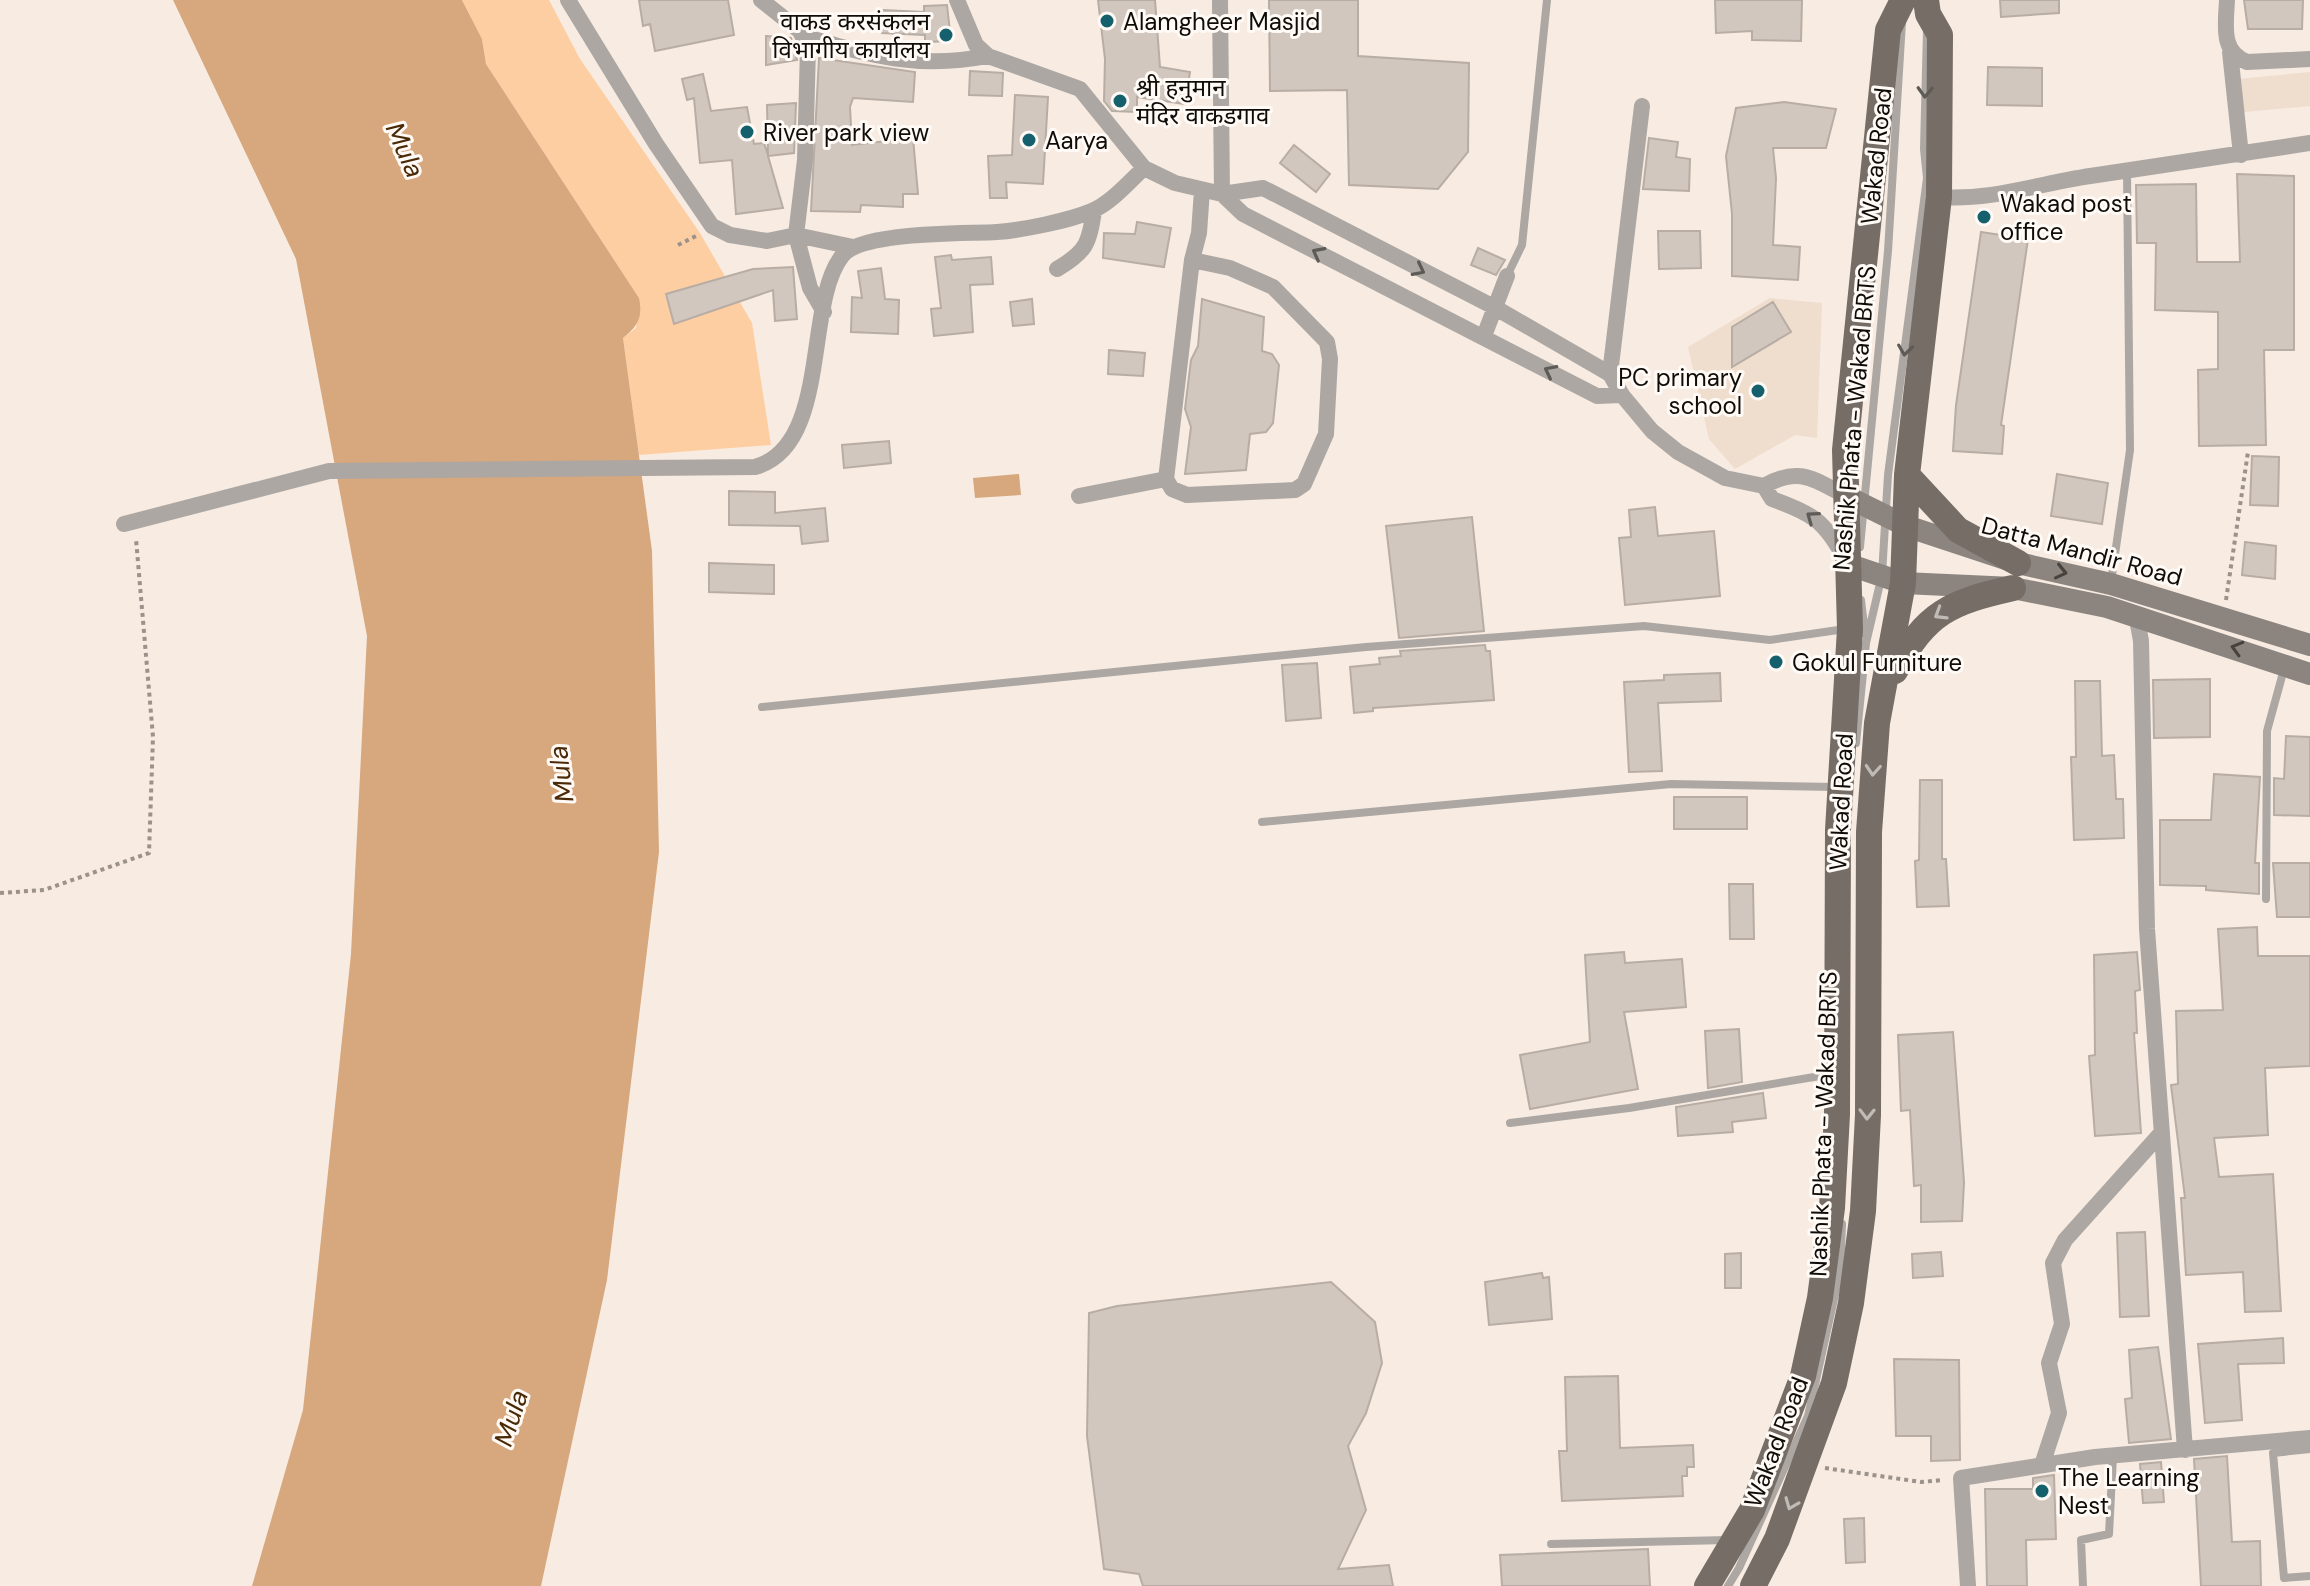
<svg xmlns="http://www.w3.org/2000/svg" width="2310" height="1586" font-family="'DM Sans','Noto Sans Devanagari',sans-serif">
  <rect width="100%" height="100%" fill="#f7ebe2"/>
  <!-- built -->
  <path fill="#efddce" d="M2310 72V106L2244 112 2238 79Z
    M1770 298 1822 303 1817 438 1795 435 1735 469 1709 439 1688 347Z"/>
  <!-- green -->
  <path fill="#fecea3" d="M462 0H549L580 59 700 233 752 323 771 445 639 455 623 338 636 328 639 298 486 64 482 39Z"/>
  <!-- water -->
  <path fill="#d7a77d" d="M173 0H462L482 39 486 64 639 298C643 317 638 326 623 338L652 551 659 852 607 1280 541 1586H252L303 1410 351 954 367 636 296 259Z
    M1019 474 1021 495 975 498 973 478Z"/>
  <!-- building -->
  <path fill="#d2c7be" stroke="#b8ada4" stroke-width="2" d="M639 0H728L734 35 655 51 650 24 643 26Z
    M1098 0H1155L1160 67 1190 72 1185 104 1137 97V112L1112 111 1104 101 1105 59Z
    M1269 0H1358V56L1469 63 1468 152 1438 189 1349 185 1347 90 1270 91Z
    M1715 0H1802L1801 41 1752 40V31L1716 33Z
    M2000 0H2059V13L2001 17Z
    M2244 0H2303L2302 29H2248Z
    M947 5 951 41 925 42V35L882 33 883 10 924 12V6Z
    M766 36 791 38 797 60 766 65Z
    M819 58 915 72 913 102 853 98 850 107 852 145 913 138 918 194H903V207L861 205 860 212 811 211Z
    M1988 67 2042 68V106L1987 105Z
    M970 71 1003 73 1002 96 969 95Z
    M703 74 711 111 747 107 754 144 764 143 768 155 767 105 796 103 794 153 768 156 783 208 736 214 732 160 700 163 694 98 687 100 682 79Z
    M1015 95 1048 97 1043 184 1006 182 1007 198H990L988 156 1012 155Z
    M1784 102 1836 109 1826 148H1773L1776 178 1773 245 1800 247 1798 280 1732 276V214L1726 156 1736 108Z
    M1649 138 1678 142 1676 157 1690 159 1689 191 1643 189Z
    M1294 145 1330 174 1316 192 1280 163Z
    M2237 174 2294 176V350H2264L2266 445 2199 446 2198 370 2218 369V312L2155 310 2156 243H2137L2136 185 2196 184 2197 262H2240Z
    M1137 222 1171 228 1164 267 1103 258 1104 233 1135 234Z
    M1658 231H1700L1701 268 1659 269Z
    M1981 232 2028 239 2001 425 2004 426 2002 454 1953 451 1956 405Z
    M1478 248 1505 260 1496 275 1471 265Z
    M951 255 952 260 991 257 993 284 970 285 973 332 934 336 931 309 941 308 935 257Z
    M793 267 797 319 775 321 773 290 674 324 666 294 753 269Z
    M881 268 885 299 899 300 898 334 851 332 852 297 862 298 858 271Z
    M1032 299 1034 324 1013 326 1010 302Z
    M1202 299 1264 317 1262 351 1272 354 1279 365 1273 423 1266 432 1250 434 1246 470 1185 474 1191 427 1185 409 1191 360 1198 346Z
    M1773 302 1791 332 1732 367V327Z
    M1109 350 1145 353 1143 376 1108 374Z
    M889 441 891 463 844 468 842 445Z
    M2252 456 2279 457 2278 506 2250 505Z
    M2057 474 2108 483 2102 524 2051 516Z
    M729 491 775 492V513L825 508 828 541 802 544 800 526 729 525Z
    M1655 507 1658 536 1714 531 1720 596 1625 605 1619 538 1631 537 1629 510Z
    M1472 517 1484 631 1399 638 1386 526Z
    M2245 542 2276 546 2275 579 2242 575Z
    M709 563 774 565V594L709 592Z
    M1485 645 1486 651H1490L1494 700 1373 708V711L1354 713 1350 667 1380 664 1379 658 1401 656 1400 651Z
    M1317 663 1321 718 1286 721 1282 665Z
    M1720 673 1721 701 1658 703 1662 771 1629 772 1624 682 1664 680V675Z
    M2210 679V737L2154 738 2153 680Z
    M2075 681H2100L2102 756 2114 755 2116 799H2123L2124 838 2074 840 2071 757H2076Z
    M2286 736 2310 737V816L2274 815V778L2284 779Z
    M2214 774 2260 777 2255 863H2259V894L2206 890V886L2160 885V820H2211Z
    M1920 780H1942V859H1946L1949 906 1917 907 1915 861 1919 860Z
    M1674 797H1747V829H1674Z
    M2273 863H2310V917H2277Z
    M1729 884H1753L1754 939H1730Z
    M2257 927 2258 956H2310V1066L2265 1068 2268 1135 2214 1138 2219 1177 2273 1174 2281 1311 2245 1312 2243 1272 2186 1275 2181 1198H2185L2171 1085 2178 1084 2176 1011 2223 1010 2218 929Z
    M1624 952 1625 963 1682 959 1686 1007 1624 1012 1638 1089 1530 1109 1520 1055 1590 1042 1585 955Z
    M2137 952 2140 990 2135 991 2137 1033H2134L2141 1133 2095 1136 2089 1056 2095 1055 2094 955Z
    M1739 1029 1742 1082 1708 1088 1705 1031Z
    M1953 1032 1964 1182 1962 1221 1921 1222V1185L1914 1186 1910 1110 1901 1111 1898 1035Z
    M1763 1093 1766 1118 1732 1122 1733 1132 1678 1136 1676 1107Z
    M2145 1232 2149 1316 2120 1317 2117 1233Z
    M1941 1252 1943 1276 1913 1278 1912 1254Z
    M1741 1253V1288H1725V1254Z
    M1542 1273 1543 1278 1549 1277 1552 1319 1489 1325 1485 1282Z
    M1331 1282 1375 1322 1382 1363 1366 1413 1348 1446 1366 1510 1338 1569 1389 1565 1393 1586H1143L1139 1574 1104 1569 1087 1436 1089 1313 1117 1306Z
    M2283 1338 2284 1363 2238 1364 2242 1420 2205 1423 2198 1344Z
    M2158 1347 2171 1439 2129 1443 2125 1399 2132 1398 2129 1350Z
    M1894 1359 1959 1360 1960 1460 1931 1461V1436H1896Z
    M1618 1376 1620 1448 1693 1445 1694 1467H1687V1476H1682L1683 1496 1562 1501 1559 1451H1567L1565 1377Z
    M2227 1456 2232 1542 2260 1541 2261 1586H2201L2194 1459Z
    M2161 1462 2164 1502 2143 1503 2140 1464Z
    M2054 1475 2056 1539 2026 1540 2027 1586H1987L1985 1489H2033V1478Z
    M1864 1518 1865 1562 1846 1563 1844 1519Z
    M1648 1549 1650 1586H1502L1500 1555Z"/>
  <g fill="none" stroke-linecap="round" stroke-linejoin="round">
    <!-- path -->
    <path stroke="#9b928b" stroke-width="4" stroke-dasharray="4 4" stroke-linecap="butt" d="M678 245 696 236
      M2226 600 2248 452
      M0 893 44 890 149 853 153 737 136 539
      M1825 1468 1921 1482 1943 1480"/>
    <!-- service -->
    <path stroke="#aca7a3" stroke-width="8" d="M1507 276 1522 245 1547 0
      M1860 547 1888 251 1902 22
      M2111 582 2130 450 2127 172
      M1861 600 1865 634
      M762 707 1366 647 1644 626 1770 640 1845 629
      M1856 743 1866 643 1882 575 1888 475 1927 178 1924 149 1927 30
      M1262 822 1671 784 1835 787
      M2266 899 2267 731 2284 669
      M1510 1123 1629 1108 1832 1074
      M2310 1449 2273 1453 2284 1578 2310 1576
      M1551 1544 1728 1540
      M1728 1586 1739 1568 1808 1416 1840 1272 1842 1224
      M2083 1586 2081 1540 2109 1534 2113 1456"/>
    <!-- minor -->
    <path stroke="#aca7a3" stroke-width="16" d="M568 0 656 144 712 226 730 235 767 241 796 235 810 288 824 312
      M761 0 800 31 808 48 805 160 796 235 853 247
      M957 0 976 45 988 56 1080 89 1144 168 1175 183 1222 194 1263 188 1494 307 1610 374 1622 395 1652 431 1678 452 1725 478 1764 486
      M1220 0 1222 194 1243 214 1597 396 1622 395
      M2227 0C2226 24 2220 52 2247 62L2310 59
      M806 37C872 56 919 69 988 56
      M2230 52 2241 155
      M1939 197C1994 201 2043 182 2097 175 2168 164 2239 154 2310 143
      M1192 260 1230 268 1273 287 1327 342 1330 359 1326 434 1304 484 1295 490 1187 495 1172 489 1166 479 1192 260 1199 233 1202 190
      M1057 269C1086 252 1089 244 1094 211
      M1484 336 1507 276
      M1610 374 1642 106
      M1764 486 1772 499C1812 513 1825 521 1845 559
      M1764 486C1799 466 1813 479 1846 496
      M1079 496 1166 479
      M124 524 329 471 755 467C831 446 804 304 842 256 861 231 965 234 997 232 1023 230 1068 221 1092 211 1111 203 1129 182 1144 168
      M2137 619 2141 641 2147 929 2185 1450
      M2042 1465 2059 1413 2049 1363 2062 1324 2053 1263 2065 1240 2162 1132
      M1968 1586 1961 1478 2095 1457 2310 1438"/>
    <!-- secondary -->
    <path stroke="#8c857f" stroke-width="22" d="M1846 496 1906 526 2018 563 2111 584 2310 645
      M1847 564 1903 583 2013 588 2107 607 2310 674"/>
    <!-- primary -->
    <path stroke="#756d66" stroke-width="26" d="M1907 475 1958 530 2018 563
      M1895 671C1926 612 1951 602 2013 588
      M1707 1586 1752 1510 1803 1376 1820 1298 1832 1208 1837 1114 1838 830 1850 629 1845 450 1888 30 1903 0
      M1753 1586 1777 1539 1834 1383 1851 1303 1863 1211 1868 1115 1869 832 1877 723 1903 583 1907 475 1939 197 1940 35 1928 14 1926 0"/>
  </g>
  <!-- one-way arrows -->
  <defs><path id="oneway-chevron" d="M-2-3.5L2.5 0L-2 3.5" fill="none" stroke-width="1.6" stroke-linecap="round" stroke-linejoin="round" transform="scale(2)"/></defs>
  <g stroke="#5e5a56">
    <use href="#oneway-chevron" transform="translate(1925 92) rotate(92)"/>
    <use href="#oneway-chevron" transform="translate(1318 253) rotate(-152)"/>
    <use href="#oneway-chevron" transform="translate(1419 270) rotate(27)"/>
    <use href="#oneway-chevron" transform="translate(1905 350) rotate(98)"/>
    <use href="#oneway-chevron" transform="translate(1550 371) rotate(-153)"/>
    <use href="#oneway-chevron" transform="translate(1812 517) rotate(-144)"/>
  </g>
  <g stroke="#47423e">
    <use href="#oneway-chevron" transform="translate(2061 572) rotate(13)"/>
    <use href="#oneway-chevron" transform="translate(2237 648) rotate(-164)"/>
  </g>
  <g stroke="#c1bbb5">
    <use href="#oneway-chevron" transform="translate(1940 614) rotate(148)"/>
    <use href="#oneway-chevron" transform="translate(1873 770) rotate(94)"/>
    <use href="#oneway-chevron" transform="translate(1867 1114) rotate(91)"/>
    <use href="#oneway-chevron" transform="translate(1791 1504) rotate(112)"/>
  </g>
  <!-- markers -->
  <g fill="#15606d" stroke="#fffaf6" stroke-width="3">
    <circle cx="1107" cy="21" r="8"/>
    <circle cx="946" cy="35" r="8"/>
    <circle cx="1120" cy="101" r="8"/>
    <circle cx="747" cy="132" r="8"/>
    <circle cx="1029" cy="140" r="8"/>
    <circle cx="1984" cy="217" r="8"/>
    <circle cx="1758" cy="391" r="8"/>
    <circle cx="1776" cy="662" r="8"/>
    <circle cx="2042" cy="1491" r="8"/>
  </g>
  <g text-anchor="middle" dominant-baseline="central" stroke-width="6" stroke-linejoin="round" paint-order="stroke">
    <!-- poi labels -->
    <g font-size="24" fill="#0f0c08" stroke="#fffaf6" text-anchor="start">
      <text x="930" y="21" text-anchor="end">वाकड करसंकलन<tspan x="930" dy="28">विभागीय कार्यालय</tspan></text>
      <text x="1123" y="21">Alamgheer Masjid</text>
      <text x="1136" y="87">श्री हनुमान<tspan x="1136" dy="28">मंदिर वाकडगाव</tspan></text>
      <text x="763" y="132">River park view</text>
      <text x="1045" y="140">Aarya</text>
      <text x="2000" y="203">Wakad post<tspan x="2000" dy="28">office</tspan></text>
      <text x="1742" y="377" text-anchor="end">PC primary<tspan x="1742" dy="28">school</tspan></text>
      <text x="1792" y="662">Gokul Furniture</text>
      <text x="2058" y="1477">The Learning<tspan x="2058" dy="28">Nest</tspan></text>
    </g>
    <!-- street labels -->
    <g font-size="24" fill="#0f0c08" stroke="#fffaf6">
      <text transform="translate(1876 156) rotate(-84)">Wakad Road</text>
      <text transform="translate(1854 418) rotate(-85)">Nashik Phata - Wakad BRTS</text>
      <text transform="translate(2082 551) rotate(15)">Datta Mandir Road</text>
      <text transform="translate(1841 802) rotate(-87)">Wakad Road</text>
      <text transform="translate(1823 1124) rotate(-88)">Nashik Phata - Wakad BRTS</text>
      <text transform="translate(1776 1442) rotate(-69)">Wakad Road</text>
    </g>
    <!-- water labels -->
    <g font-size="26" font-style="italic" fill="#492906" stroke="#fffaf6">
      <text transform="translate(405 150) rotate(66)">Mula</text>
      <text transform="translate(561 774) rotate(-97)">Mula</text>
      <text transform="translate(511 1418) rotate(-72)">Mula</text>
    </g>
  </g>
</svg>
